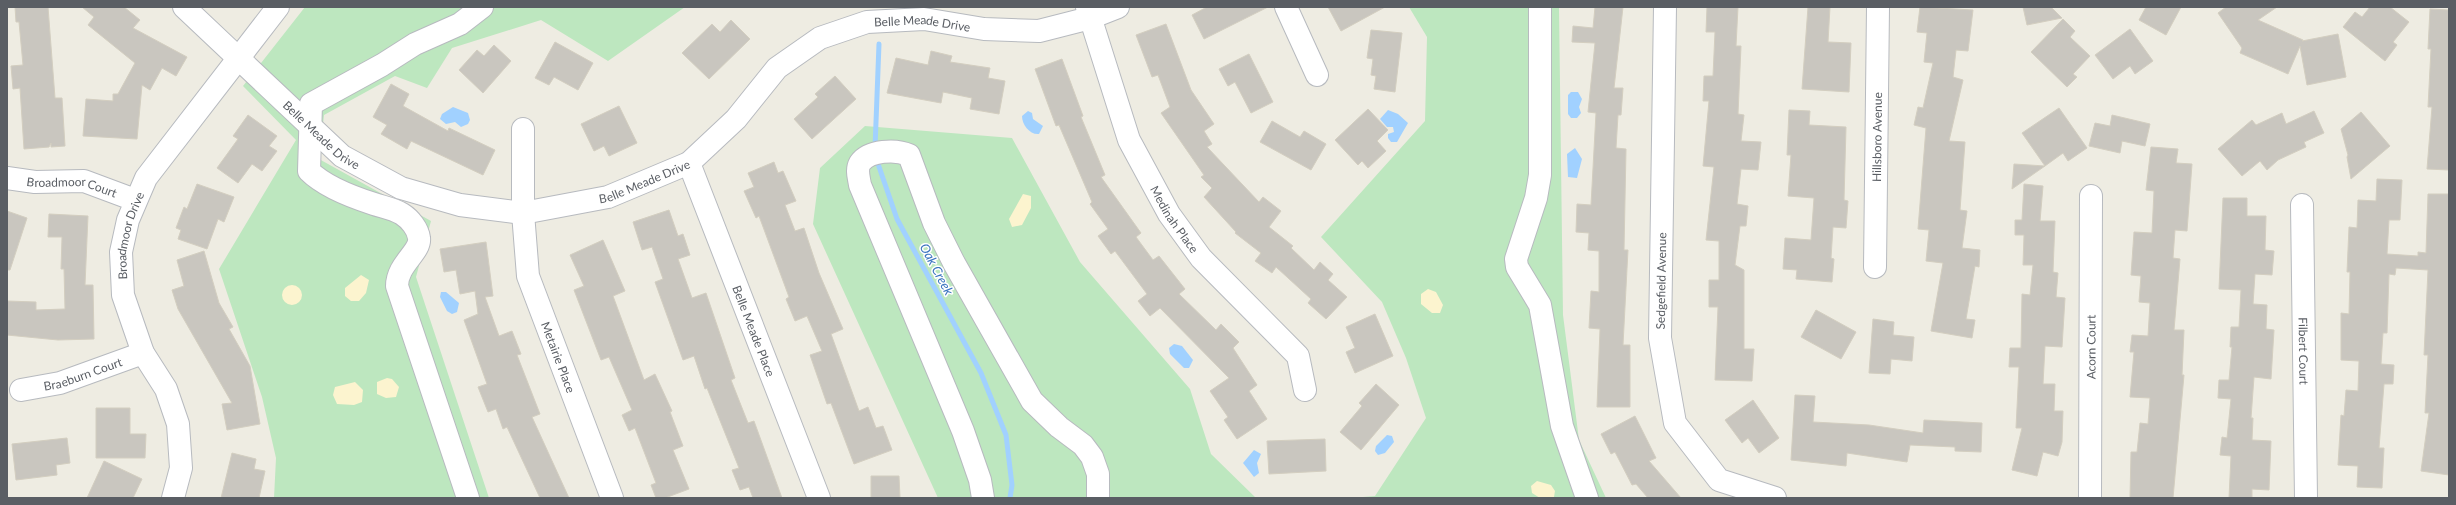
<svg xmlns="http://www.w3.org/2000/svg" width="2456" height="505" font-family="Lato,sans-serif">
  <rect width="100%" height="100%" fill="#eeece2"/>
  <!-- green -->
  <path fill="#bde7bf" d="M305 7H685L608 61 541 20 452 48 427 88 395 76 324 115 319 159 431 221 416 277 489 498H274L276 458 262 397 219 269 296 140 243 86Z
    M1409 7H1559L1563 315 1579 440 1606 498H1351L1375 496 1426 418 1406 358 1382 302 1321 237 1425 121 1427 37Z
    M865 126 1012 138 1080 262 1190 389 1211 454 1256 498H938L813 224 820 168Z"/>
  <!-- sand -->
  <path fill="#fcf4cf" d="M1023 194 1031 196V208L1022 225 1012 227 1009 219Z
    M361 275 369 280 366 293 359 301H351L345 296V288Z
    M282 295a10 10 0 1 1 20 0a10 10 0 1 1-20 0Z
    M1428 289 1436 292 1443 305 1440 313H1432L1421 304V294Z
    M387 378 392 379 399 387 396 397 386 398 377 394V382Z
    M355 382 363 390 362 402 354 405 337 404 333 395 335 387Z
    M1537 481 1551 485 1555 491 1554 497 1540 498 1532 493 1531 486Z"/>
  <!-- water -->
  <path fill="#a1d1ff" d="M1571 92H1578L1582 99 1579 107 1581 113 1577 118H1571L1568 114V95Z
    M453 107 468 113 470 120 468 124 461 127 455 122 446 124 440 119 442 114Z
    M1388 110 1398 114 1408 123 1397 142H1391L1388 138V134L1394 132 1393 127H1387L1380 119Z
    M1028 111 1032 113 1033 119 1043 126 1039 134C1030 135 1022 125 1022 116Z
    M1575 148 1582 159 1577 178 1568 177 1567 154Z
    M441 292H446L459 303 457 312 452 314 447 311 440 297Z
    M1174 344 1182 346 1193 360 1189 368H1184L1170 354 1169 348Z
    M1387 435 1392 436 1394 442 1385 453 1378 455 1375 451 1376 446Z
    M1254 450 1261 454 1257 463 1259 473 1254 477 1243 463Z"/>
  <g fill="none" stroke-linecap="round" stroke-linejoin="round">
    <!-- stream -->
    <path stroke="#a1d1ff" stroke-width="5" d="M875 148 879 44
      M876 158 897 219 981 373 1006 435 1012 485 1010 498"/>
  </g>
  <!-- building -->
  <path fill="#c9c6bf" stroke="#d3cec0" d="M15 7H48L55 98H62L65 146 51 147V143L49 147 24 149 20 88 13 89 11 66 23 65 19 22H16Z
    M82 7H124L140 20 133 28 187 57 176 76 162 68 150 90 142 85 137 139 83 136 86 99 113 101V94H118L135 63 88 25 94 17Z
    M1207 7H1268L1204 39 1192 15Z
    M1328 7H1385L1341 31Z
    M1595 7H1623L1614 88H1623L1621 115H1618L1616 148 1626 149 1624 250H1628L1623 345H1630V407H1597L1600 329 1589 328 1591 291 1599 292V251L1588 250 1589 233 1576 232 1577 204 1591 205 1596 113 1588 112 1595 43 1572 42 1573 26 1593 28Z
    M1707 7H1738L1736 46H1741L1738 114 1744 115 1741 141 1761 142 1758 170 1741 169 1737 204 1748 206 1746 226H1740L1735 265 1744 270V349H1754L1752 381 1715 380 1718 307H1709V280H1719V241L1706 240 1714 167 1703 166 1709 101H1703L1704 76H1713L1715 32H1706Z
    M1808 7H1830L1828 42 1851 43 1849 92 1802 89Z
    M1920 7 1973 10 1968 51 1956 50 1953 77 1963 80 1949 141 1965 142 1960 210 1967 211 1962 248 1980 250 1979 267 1975 266 1966 319 1975 320 1972 338 1931 331 1943 263 1926 261 1929 230 1918 229 1926 128 1914 125 1918 107 1923 108 1933 63 1924 62 1927 33 1917 32Z
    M2023 7H2051L2062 18 2027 25Z
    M2146 7H2181L2166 35 2139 20Z
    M2226 7H2277L2258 20 2303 40 2302 41 2338 34 2346 77 2307 85 2300 46 2288 74 2240 53 2242 48 2218 13Z
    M2370 7H2390L2409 22 2393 42 2397 45 2385 61 2343 27 2355 12 2362 17Z
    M2430 9 2449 10V170L2427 169 2432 107H2428L2431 49H2428Z
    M2063 19 2075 31 2070 37 2090 56 2073 74 2077 77 2067 87 2031 52Z
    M731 20 750 39 709 79 682 53 712 24 720 32Z
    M1166 24 1191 90 1214 124 1204 131 1212 144 1207 147 1259 202 1263 197 1281 211 1269 227 1293 246 1291 248 1314 270 1320 262 1333 274 1328 280 1347 297 1326 319 1308 303 1311 299 1276 267 1272 273 1255 261 1261 253 1235 233 1236 232 1204 197 1212 188 1201 177 1204 175 1161 113 1170 107 1158 75 1152 77 1136 35Z
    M2130 29 2153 61 2135 74 2130 66 2113 79 2095 55Z
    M1371 30 1402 33 1395 92 1374 89 1376 76 1371 75 1373 59 1367 58Z
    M555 42 593 63 578 90 554 77 549 85 535 78Z
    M494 45 511 61 483 93 459 70 477 50 484 56Z
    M931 51 952 56 950 62 990 68 988 78 1005 81 999 114 970 109 972 98 943 92 941 103 887 93 896 58 928 65Z
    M1249 54 1273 102 1251 113 1235 82 1228 86 1219 69Z
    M1062 59 1083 116 1081 117 1105 175 1101 177 1141 233 1136 237 1153 260 1159 256 1185 289 1179 294 1216 330 1221 324 1239 342 1233 348 1257 385 1249 391 1267 419 1237 439 1224 420 1228 417 1210 391 1229 378 1160 308 1150 316 1138 301 1147 294 1115 251 1111 254 1098 236 1108 229 1090 204 1092 202 1059 125 1056 126 1035 69Z
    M835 76 856 99 812 139 794 119 818 97 815 94Z
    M391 84 409 94 403 106 448 131 449 128 495 150 483 175 411 141 407 149 381 134 387 125 373 117Z
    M619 106 637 143 609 156 604 146 594 151 581 124Z
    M2059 108 2087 148 2068 161 2063 153 2045 166 2022 133Z
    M1368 109 1388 130 1377 141 1386 151 1368 168 1362 161 1358 165 1335 140Z
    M1789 110 1810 111 1809 125 1846 127 1844 200 1848 201 1846 228 1833 227 1831 258 1834 259 1832 282 1796 279 1797 270 1783 269 1785 238 1811 240 1814 198 1788 196 1791 155H1787Z
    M2314 111 2324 133 2304 142 2306 147 2278 160 2267 170 2260 161 2242 176 2218 149 2252 120 2256 125 2282 113 2286 124Z
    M2361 112 2390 146 2351 179 2347 157 2348 155 2341 129Z
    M248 115 277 136 269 146 277 151 262 171 252 164 238 183 217 168 238 139 233 136Z
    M2112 115 2150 124 2145 146 2122 141 2120 153 2089 146 2095 123 2110 126Z
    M1272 121 1300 137 1304 131 1326 144 1311 170 1260 142Z
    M2151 147 2178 149 2176 163 2192 164 2187 231 2175 230 2173 258 2180 259 2174 330H2184L2182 375H2184L2173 498H2130L2131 452H2137L2140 423 2148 424 2150 398 2130 397 2134 352H2130L2132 335 2148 336 2150 303 2139 302 2141 276 2131 275 2134 232 2152 233 2154 191 2146 190Z
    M774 162 778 173 783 171 796 201 785 205 795 231 804 228 819 273 843 329 831 334 859 411 868 407 876 428 883 426 892 450 854 464 831 403 827 404 810 355 822 351 807 316 795 321 786 299 789 297 759 216 756 218 744 191 754 187 748 173Z
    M2014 164 2045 166 2012 189Z
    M2377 179 2402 180 2400 220H2389L2387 254 2418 256V252L2426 253 2428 194H2449V475L2421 471 2429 413H2425L2428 355H2424L2428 270 2396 268 2395 275 2389 274 2387 333H2383L2381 364 2394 365 2393 384H2384L2379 448H2384L2382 488 2357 487 2358 466 2338 465 2341 415 2344 416 2346 390 2358 391 2359 361 2341 360V313L2349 314 2350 272H2347L2349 227 2357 228 2358 200 2376 201Z
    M197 184 234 197 224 222 218 219 207 249 178 239 181 230 176 228 184 207 187 209Z
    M2024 184 2043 186 2040 221H2055L2053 272 2058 273 2056 297 2065 298 2062 347 2045 346 2043 384H2055L2054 411H2063L2062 442 2058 456 2043 452 2037 476 2012 470 2022 428H2016L2019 367H2009L2010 348H2021L2022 294 2030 295 2033 265H2023L2024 235H2015V220H2022Z
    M2223 198H2247V216H2266L2265 250 2274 251 2272 275 2255 274 2253 304 2267 305 2266 329 2274 330 2271 379 2254 377 2251 418H2253L2252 440 2271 441 2269 490 2252 489V498H2229L2231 456 2220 455 2222 437 2227 438 2231 399 2218 398 2219 380H2229L2232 347H2230L2231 327H2239L2241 290 2219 289Z
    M669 210 678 236 683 234 690 255 678 259 692 298 706 293 735 378 731 380 748 423 754 421 782 498H753L749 487 740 490 732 470 739 468 707 388 705 389 694 356 683 360 655 282 663 279 652 247 642 250 633 222Z
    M7 211 27 218 10 270H7Z
    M49 214 88 216 85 285H93L94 339 58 340 7 335V301L36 302V310L65 309 64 269H61L62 237H48Z
    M603 240 625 291 613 296 644 380 655 374 672 411 670 412 683 446 673 450 689 489 665 498H656L651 485 656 483 635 428 629 431 622 415 632 410 609 357 601 360 574 290 584 286 570 255Z
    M486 242 493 296 485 297 499 336 512 331 521 354 517 355 540 414 532 417 569 498H540L507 427 503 429 496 409 488 412 478 387 487 384 464 320 478 314 475 291 460 294 456 270 444 272 440 249Z
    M204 251 219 303 233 327 229 329 250 366 260 424 227 430 222 404 232 403 178 309 172 290 184 286 177 260Z
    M1816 310 1856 332 1841 359 1801 337Z
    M1375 314 1393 356 1355 373 1346 352 1355 348 1346 327Z
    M1873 319 1894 322 1893 335 1914 337 1912 361 1891 359 1890 374 1869 373Z
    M1376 384 1399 405 1361 450 1340 432 1362 406 1359 403Z
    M1795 395 1815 396 1813 422 1869 425 1923 433 1924 420 1982 423 1981 452 1955 451V447L1910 445 1907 462 1847 453 1846 466 1791 460Z
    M1753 400 1779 438 1759 453 1748 438 1742 443 1725 420Z
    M96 408H130V434H146L145 458H96Z
    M1635 416 1656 458 1649 461 1681 498H1648L1636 484 1632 485 1615 452 1611 454 1601 434Z
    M67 438 70 463 56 465 57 475 16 480 12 444Z
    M1325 439 1326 471 1269 474 1267 441Z
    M232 453 256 459 254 469 265 471 259 498H221Z
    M104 461 142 479 133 498H87Z
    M871 476H899L900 498H871Z"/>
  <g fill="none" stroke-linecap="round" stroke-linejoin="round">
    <defs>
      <g id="minor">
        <path id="s1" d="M184 7 342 156 401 188 460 205 523 213 608 197 689 163 736 119 777 68 820 38 867 22 924 19 984 29 1039 31 1090 18 1118 7"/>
        <path id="s2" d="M1087 7 1129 140 1169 214 1201 258 1298 356 1305 390"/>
        <path d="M1286 7 1317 75"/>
        <path d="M1540 7V175L1536 198 1516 259 1517 267 1540 305 1562 426 1587 498"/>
        <path d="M1665 7 1660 338 1675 423 1719 480 1775 498"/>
        <path id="s3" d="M523 129V213L528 276 612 498"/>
        <path id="s4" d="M689 163 819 498"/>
        <path id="s5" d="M7 178 35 182 84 181 135 200"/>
        <path id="s6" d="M2302 205 2306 498"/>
        <path id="s7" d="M1875 267 1878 7"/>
        <path id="s8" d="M21 390 60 383 143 353"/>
        <path id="s9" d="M173 498 181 468 178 424 166 389 143 353 123 295 121 252 128 220 146 178 278 7"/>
        <path d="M468 498 397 286C397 264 421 252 419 238 418 229 410 219 402 214 394 209 383 207 374 204 352 197 325 187 309 171L311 104 382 65 415 44 460 24 482 7"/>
        <path d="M983 498 980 480 963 431 860 185C859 178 856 170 860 163 869 150 896 149 909 155L934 223 954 263 1032 401 1059 427 1083 445 1092 457 1098 474V498"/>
        <path id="s10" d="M2090 498 2091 196"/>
      </g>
    </defs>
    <!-- minor casing -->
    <use href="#minor" stroke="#b7babf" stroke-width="24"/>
    <!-- minor -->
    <use href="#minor" stroke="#fff" stroke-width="22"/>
  </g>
  <g text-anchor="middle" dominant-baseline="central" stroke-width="3" stroke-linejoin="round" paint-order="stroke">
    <!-- street labels -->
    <g font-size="12" fill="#5a5e64" stroke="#fff">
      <text stroke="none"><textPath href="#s1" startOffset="871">Belle Meade Drive</textPath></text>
      <text stroke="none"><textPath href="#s1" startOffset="188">Belle Meade Drive</textPath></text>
      <text stroke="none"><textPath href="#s7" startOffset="130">Hillsboro Avenue</textPath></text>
      <text stroke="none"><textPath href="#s1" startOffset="535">Belle Meade Drive</textPath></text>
      <text stroke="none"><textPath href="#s5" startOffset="66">Broadmoor Court</textPath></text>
      <text stroke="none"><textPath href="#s2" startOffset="231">Medinah Place</textPath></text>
      <text stroke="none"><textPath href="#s9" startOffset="277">Broadmoor Drive</textPath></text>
      <text transform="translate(1661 281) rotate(-89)">Sedgefield Avenue</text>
      <text stroke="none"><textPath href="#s4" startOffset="180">Belle Meade Place</textPath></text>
      <text stroke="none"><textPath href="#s10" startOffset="151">Acorn Court</textPath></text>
      <text stroke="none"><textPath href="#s6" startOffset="146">Filbert Court</textPath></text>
      <text stroke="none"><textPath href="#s3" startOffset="234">Metairie Place</textPath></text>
      <text stroke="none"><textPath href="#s8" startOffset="64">Braeburn Court</textPath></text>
    </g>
    <!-- water labels -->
    <g font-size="13" font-style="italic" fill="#3b75c0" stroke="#fff">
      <text transform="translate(937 269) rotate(62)">Oak Creek</text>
    </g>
  </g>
  <!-- border -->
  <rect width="2456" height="505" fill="none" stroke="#5a5e64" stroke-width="16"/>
</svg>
